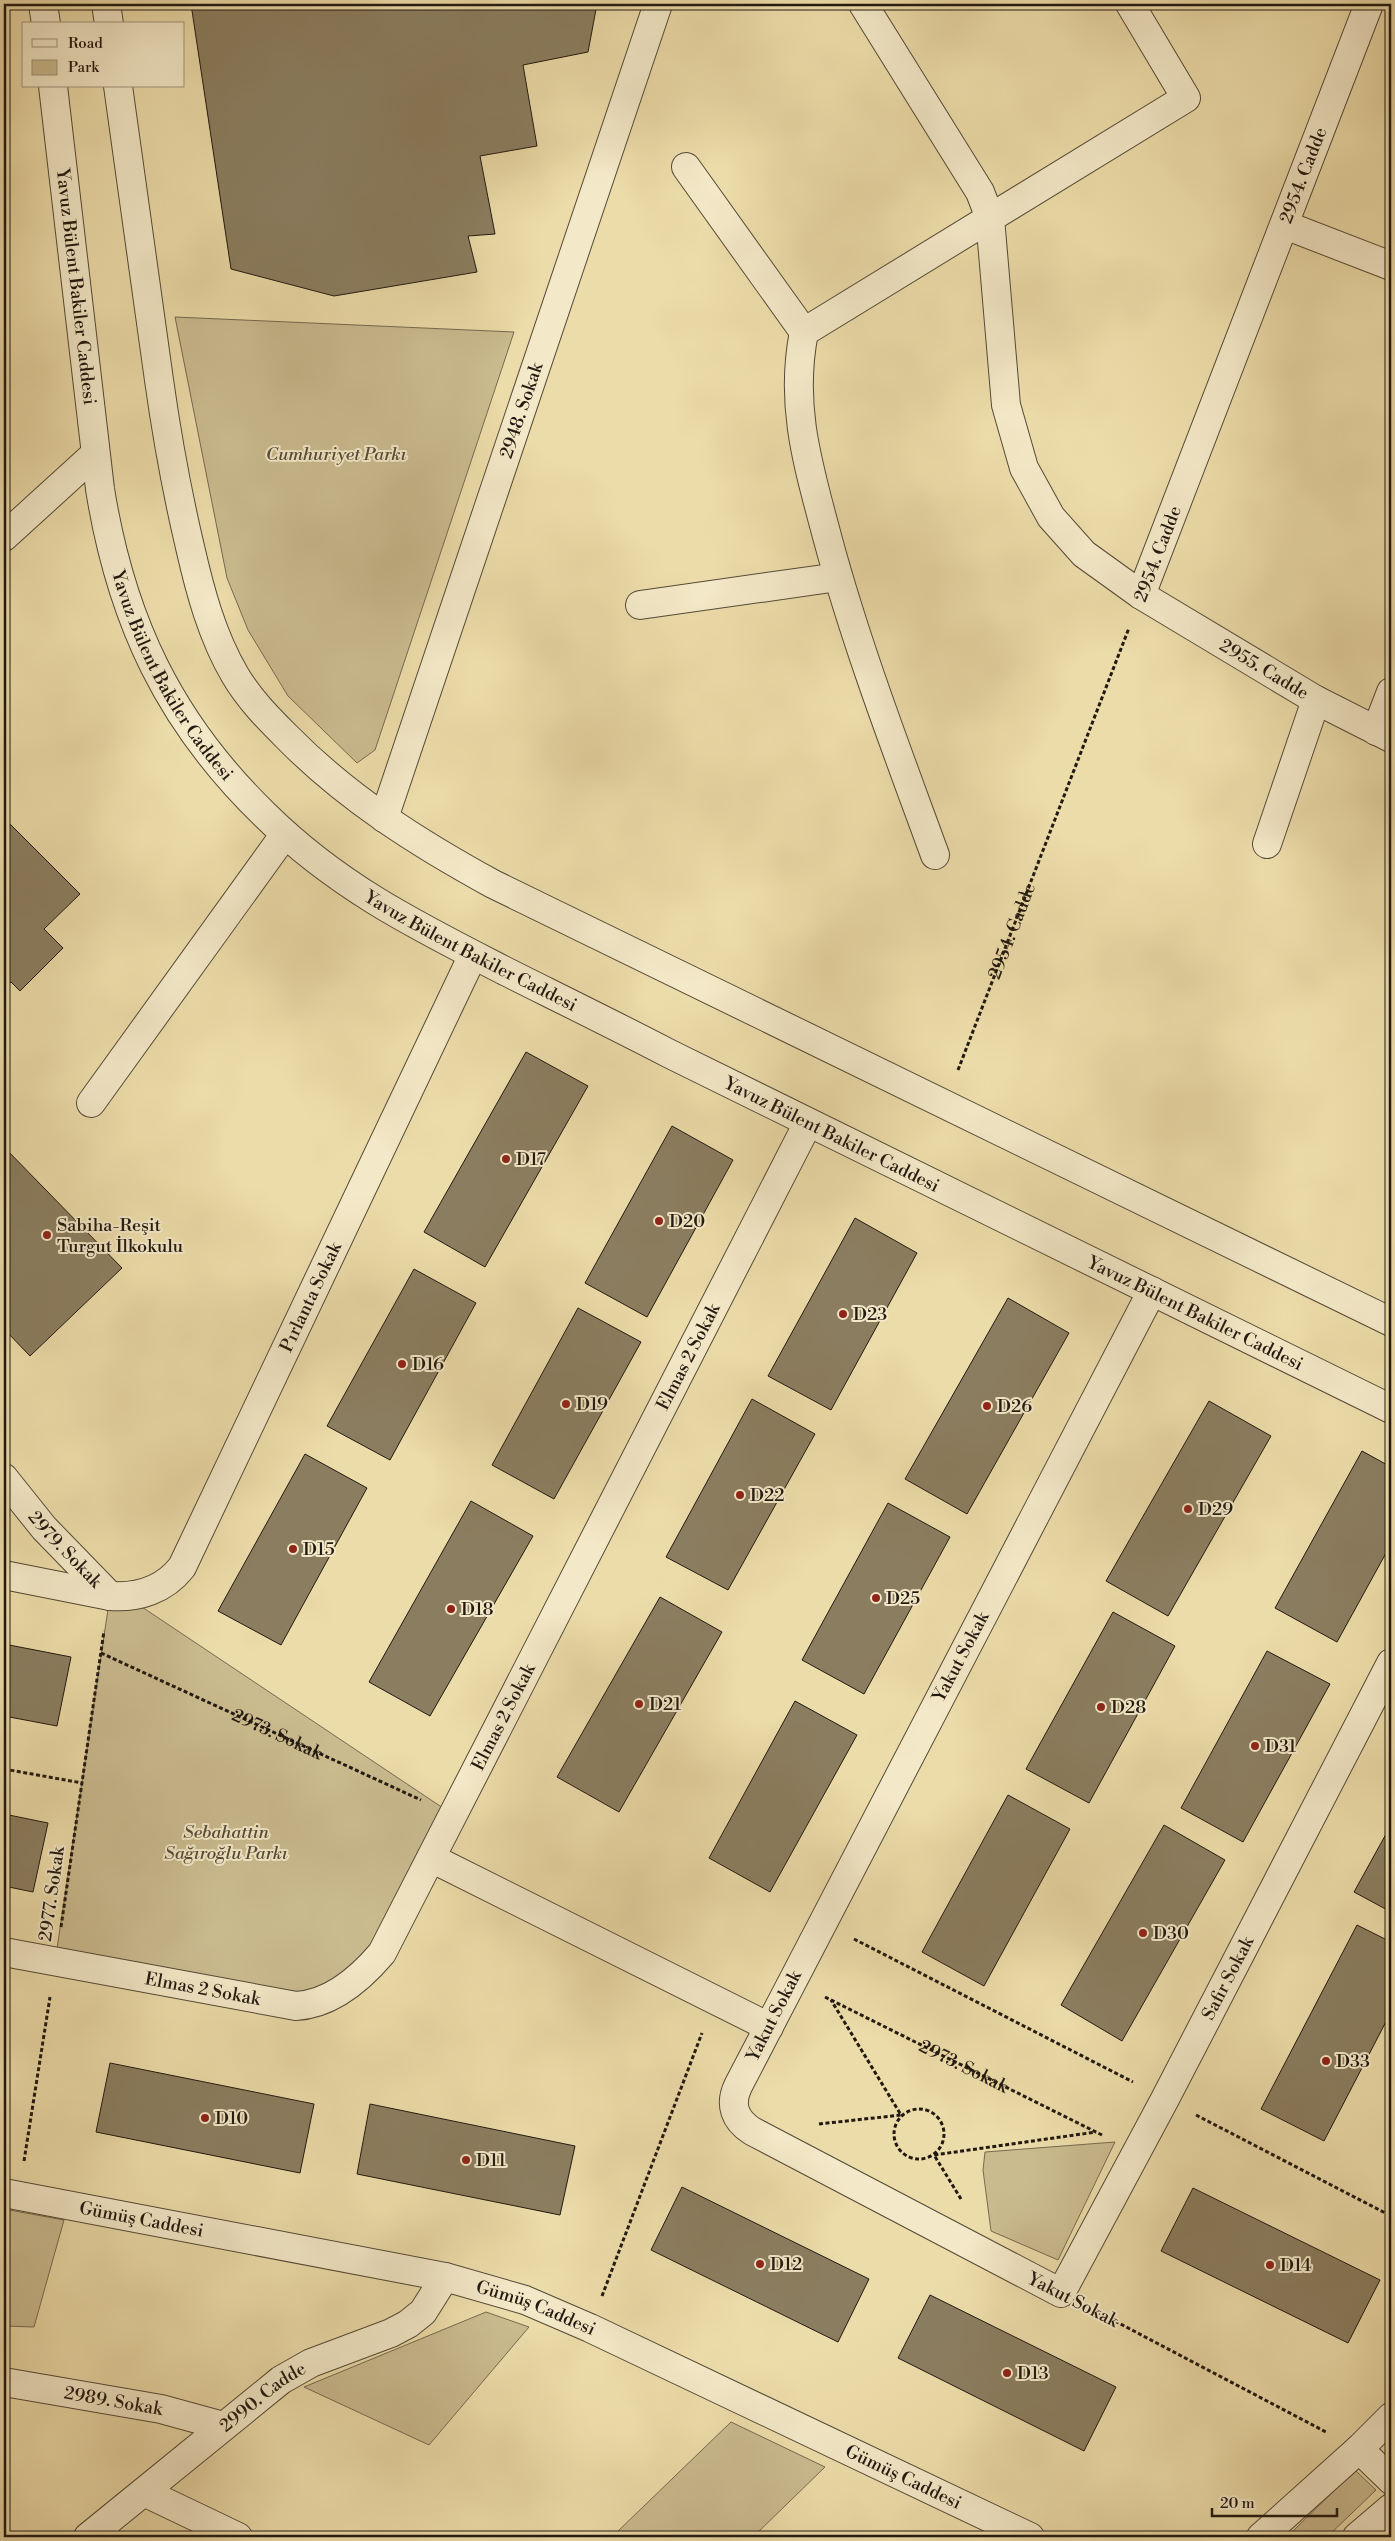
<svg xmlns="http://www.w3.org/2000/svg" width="1395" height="2541" font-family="'Libre Bodoni',serif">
  <rect width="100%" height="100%" fill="#ecdca9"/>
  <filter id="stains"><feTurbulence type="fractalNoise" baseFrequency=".004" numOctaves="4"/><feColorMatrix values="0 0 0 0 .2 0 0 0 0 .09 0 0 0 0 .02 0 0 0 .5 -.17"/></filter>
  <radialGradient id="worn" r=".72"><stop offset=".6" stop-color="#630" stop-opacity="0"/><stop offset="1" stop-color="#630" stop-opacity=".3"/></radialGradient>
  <!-- green -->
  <path fill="#cabb8f" stroke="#766a50" d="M175 317 514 332 375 750 357 763 288 696 248 630 227 578Z
    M110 1596 127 1597 452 1814 382 1953 328 1997 55 1962Z
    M1115 2142 1058 2260 991 2231 983 2170 985 2152Z
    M4 2209 64 2220 34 2327 4 2326Z
    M486 2312 529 2327 429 2445 304 2387Z
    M731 2422 825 2467 753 2537H625L616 2533Z
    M1355 2470 1376 2490 1327 2537H1287Z"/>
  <!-- building -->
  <path fill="#8b7e60" stroke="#221910" d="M191 4H597L588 52 523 65 537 146 480 156 495 234 468 236 477 272 334 296 231 269Z
    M6 820 80 894 44 929 63 948 20 991 11 982 4 989V822Z
    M526 1052 588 1086 485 1267 424 1232Z
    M672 1126 733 1160 647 1317 585 1283Z
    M4 1147 122 1268 30 1356 4 1329Z
    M855 1218 917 1253 831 1410 768 1376Z
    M414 1269 476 1303 390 1460 327 1426Z
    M1008 1298 1069 1333 967 1514 905 1479Z
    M578 1308 641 1342 554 1499 492 1465Z
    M752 1399 815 1434 728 1590 666 1557Z
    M1209 1401 1271 1436 1168 1616 1106 1581Z
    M1362 1451 1391 1467V1544L1337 1642 1275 1608Z
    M305 1454 367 1488 281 1645 218 1611Z
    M471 1501 533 1536 430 1716 369 1682Z
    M888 1503 950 1537 864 1694 802 1660Z
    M660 1597 722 1632 619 1812 557 1777Z
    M1113 1612 1175 1646 1089 1803 1026 1769Z
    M4 1644 71 1657 57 1726 4 1716Z
    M1267 1651 1330 1684 1243 1842 1181 1808Z
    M795 1701 857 1735 770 1892 709 1858Z
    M1008 1795 1070 1829 984 1986 922 1952Z
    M4 1814 48 1823 33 1892 4 1886Z
    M1164 1825 1225 1860 1122 2041 1061 2005Z
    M1391 1825V1912L1354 1892Z
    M1357 1925 1391 1942V2012L1324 2141 1261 2109Z
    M110 2063 314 2104 300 2173 96 2132Z
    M370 2104 575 2146 560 2215 357 2174Z
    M682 2187 869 2279 838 2342 651 2250Z
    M1193 2188 1380 2280 1348 2343 1161 2251Z
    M930 2295 1116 2387 1084 2451 898 2358Z"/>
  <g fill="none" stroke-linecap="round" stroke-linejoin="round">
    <defs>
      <path id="pedestrian" d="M4 537 95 454"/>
      <g id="minor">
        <path id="s4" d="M863 4 980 192 990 218 1006 405 1024 468 1051 517 1084 554 1141 595 1316 700 1391 738"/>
        <path d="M686 167 804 332"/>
        <path d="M1285 225 1391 266"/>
        <path id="s5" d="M1141 595 1369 4"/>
        <path d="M640 605 838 577"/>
        <path d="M1376 731 1391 692"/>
        <path id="s6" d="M384 818 658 4"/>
        <path d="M1267 844 1316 700"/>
        <path d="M935 855C897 751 857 647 828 540 809 468 789 407 804 332L1186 98 1130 4"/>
        <path d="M91 1103 285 834"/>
        <path id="s7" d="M1152 1291 738 2086C729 2105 735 2120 752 2131L1061 2293 1165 2099 1391 1663"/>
        <path id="s8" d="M4 1478 44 1528 110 1596"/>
        <path id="s9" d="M4 1575 110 1596C138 1598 164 1590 182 1567L473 955"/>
        <path d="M431 1858 769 2027"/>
        <path id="s10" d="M4 1952 296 2006C331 2004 360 1979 382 1953L808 1123"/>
        <path id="s11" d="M4 2382 161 2409 223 2426"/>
        <path d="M1359 2449 1391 2480"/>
        <path d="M144 2492 238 2537"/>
        <path id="s12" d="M88 2537 281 2380 311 2363 391 2333 408 2324 423 2312 445 2277"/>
        <path d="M1357 2537 1391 2508"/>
      </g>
      <g id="tertiary">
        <path d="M43 4 46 24"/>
        <path d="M106 4 109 24"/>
        <path id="s13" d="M53 86 100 489C121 620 169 722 265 815 338 887 417 926 507 972 561 999 616 1026 670 1054 910 1174 1151 1291 1391 1409"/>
        <path d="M118 86C132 184 145 282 159 380 167 437 177 492 190 547 200 591 212 636 235 675 249 699 268 718 287 737 347 798 418 843 493 884L1391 1322"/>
        <path id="s14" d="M4 2193 445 2277 525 2300 590 2328 1030 2537"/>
        <path d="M1261 2537 1359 2449 1391 2417"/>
      </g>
    </defs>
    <!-- pedestrian casing -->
    <use href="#pedestrian" stroke="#544a36" stroke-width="30"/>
    <!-- minor casing -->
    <use href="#minor" stroke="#544a36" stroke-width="30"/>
    <!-- tertiary casing -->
    <use href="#tertiary" stroke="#544a36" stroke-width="30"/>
    <!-- path -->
    <g stroke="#221910" stroke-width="3" stroke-dasharray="4 2.5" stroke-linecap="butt">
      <path id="s1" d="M958 1070 1129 628"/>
      <path id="s2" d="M101 1653 421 1800"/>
      <path d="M4 1769 82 1783"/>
      <path d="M61 1927 104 1631"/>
      <path d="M854 1939 1133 2082"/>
      <path id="s3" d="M825 1997 1104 2136"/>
      <circle cx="919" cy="2134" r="25"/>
      <path d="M1196 2115 1391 2216"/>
      <path d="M819 2124 901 2115 831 2000"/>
      <path d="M24 2161 50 1997"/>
      <path d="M961 2199 934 2155 1096 2132"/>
      <path d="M602 2296 702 2033"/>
      <path d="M1092 2309 1326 2432"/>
    </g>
    <!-- pedestrian -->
    <use href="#pedestrian" stroke="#f3e8c7" stroke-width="28"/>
    <!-- minor -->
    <use href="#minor" stroke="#f3e8c7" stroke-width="28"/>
    <!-- tertiary -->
    <use href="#tertiary" stroke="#f3e8c7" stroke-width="28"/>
  </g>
  <!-- markers -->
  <g fill="#8f2418" stroke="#f3e8c7" stroke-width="2">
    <circle cx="506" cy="1159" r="5"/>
    <circle cx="659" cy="1221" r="5"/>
    <circle cx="47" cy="1235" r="5"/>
    <circle cx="843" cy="1314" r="5"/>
    <circle cx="402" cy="1364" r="5"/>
    <circle cx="566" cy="1404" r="5"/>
    <circle cx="987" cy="1406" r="5"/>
    <circle cx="740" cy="1495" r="5"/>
    <circle cx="1188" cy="1509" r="5"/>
    <circle cx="293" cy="1549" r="5"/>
    <circle cx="876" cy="1598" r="5"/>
    <circle cx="451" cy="1609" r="5"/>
    <circle cx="639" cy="1704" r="5"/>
    <circle cx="1101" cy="1707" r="5"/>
    <circle cx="1255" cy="1746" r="5"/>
    <circle cx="1143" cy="1933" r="5"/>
    <circle cx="1326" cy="2061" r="5"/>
    <circle cx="205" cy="2118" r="5"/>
    <circle cx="466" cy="2160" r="5"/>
    <circle cx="760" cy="2264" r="5"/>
    <circle cx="1270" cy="2265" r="5"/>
    <circle cx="1007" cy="2373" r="5"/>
  </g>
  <g text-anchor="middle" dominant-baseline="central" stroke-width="4" stroke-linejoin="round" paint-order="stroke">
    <!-- street labels -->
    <g font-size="18" fill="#221910" stroke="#f3e8c7">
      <text stroke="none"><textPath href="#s5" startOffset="450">2954. Cadde</textPath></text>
      <text stroke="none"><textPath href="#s13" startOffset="202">Yavuz Bülent Bakiler Caddesi</textPath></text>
      <text stroke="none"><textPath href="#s6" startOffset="430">2948. Sokak</textPath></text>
      <text transform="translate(1158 554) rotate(-69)">2954. Cadde</text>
      <text stroke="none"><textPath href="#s4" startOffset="822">2955. Cadde</textPath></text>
      <text stroke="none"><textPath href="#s13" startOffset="608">Yavuz Bülent Bakiler Caddesi</textPath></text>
      <text stroke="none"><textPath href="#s1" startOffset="149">2954. Cadde</textPath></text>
      <text stroke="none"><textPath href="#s13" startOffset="1026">Yavuz Bülent Bakiler Caddesi</textPath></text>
      <text stroke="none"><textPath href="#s13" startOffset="1431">Yavuz Bülent Bakiler Caddesi</textPath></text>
      <text stroke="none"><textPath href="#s9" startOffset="488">Pırlanta Sokak</textPath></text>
      <text stroke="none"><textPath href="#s13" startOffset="1836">Yavuz Bülent Bakiler Caddesi</textPath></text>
      <text stroke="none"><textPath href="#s10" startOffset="1071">Elmas 2 Sokak</textPath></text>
      <text stroke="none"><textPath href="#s8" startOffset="94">2979. Sokak</textPath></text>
      <text transform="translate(961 1657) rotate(-62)">Yakut Sokak</text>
      <text stroke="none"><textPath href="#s10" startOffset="666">Elmas 2 Sokak</textPath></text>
      <text stroke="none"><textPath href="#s2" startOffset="194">2973. Sokak</textPath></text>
      <text transform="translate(52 1894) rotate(-82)">2977. Sokak</text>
      <text stroke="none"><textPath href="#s7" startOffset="1654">Safir Sokak</textPath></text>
      <text stroke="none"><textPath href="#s10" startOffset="202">Elmas 2 Sokak</textPath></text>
      <text transform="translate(774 2016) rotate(-63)">Yakut Sokak</text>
      <text stroke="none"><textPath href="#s3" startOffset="155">2973. Sokak</textPath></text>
      <text stroke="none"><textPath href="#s14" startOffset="140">Gümüş Caddesi</textPath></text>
      <text transform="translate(1073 2300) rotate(27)">Yakut Sokak</text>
      <text stroke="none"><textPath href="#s14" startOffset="545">Gümüş Caddesi</textPath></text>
      <text stroke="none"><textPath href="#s12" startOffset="224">2990. Cadde</textPath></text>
      <text stroke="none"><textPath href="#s11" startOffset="111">2989. Sokak</textPath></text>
      <text stroke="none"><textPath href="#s14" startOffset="950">Gümüş Caddesi</textPath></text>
    </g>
    <!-- park labels -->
    <g font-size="18" font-style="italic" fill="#544a36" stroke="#f3e8c7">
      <text x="336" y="454">Cumhuriyet Parkı</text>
      <text x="226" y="1832">Sebahattin<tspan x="226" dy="21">Sağıroğlu Parkı</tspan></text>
    </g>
    <!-- poi labels -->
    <g font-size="18" fill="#221910" stroke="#f3e8c7" text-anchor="start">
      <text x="516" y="1159">D17</text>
      <text x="669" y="1221">D20</text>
      <text x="57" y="1225">Sabiha-Reşit<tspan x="57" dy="21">Turgut İlkokulu</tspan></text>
      <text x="853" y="1314">D23</text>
      <text x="412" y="1364">D16</text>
      <text x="576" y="1404">D19</text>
      <text x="997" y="1406">D26</text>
      <text x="750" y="1495">D22</text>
      <text x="1198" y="1509">D29</text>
      <text x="303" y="1549">D15</text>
      <text x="886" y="1598">D25</text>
      <text x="461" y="1609">D18</text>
      <text x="649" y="1704">D21</text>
      <text x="1111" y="1707">D28</text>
      <text x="1265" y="1746">D31</text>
      <text x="1153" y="1933">D30</text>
      <text x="1336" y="2061">D33</text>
      <text x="215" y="2118">D10</text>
      <text x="476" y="2160">D11</text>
      <text x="770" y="2264">D12</text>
      <text x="1280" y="2265">D14</text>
      <text x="1017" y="2373">D13</text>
    </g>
  </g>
  <!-- margin -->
  <rect width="1395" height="2541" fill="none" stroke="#ecdca9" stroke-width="20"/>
  <rect x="5" y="5" width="1385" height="2531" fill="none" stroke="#221910" stroke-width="2.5"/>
  <rect x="10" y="10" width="1375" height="2521" fill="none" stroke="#221910"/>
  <!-- legend -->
  <rect x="22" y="22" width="162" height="65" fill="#f3e8c7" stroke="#9f957e"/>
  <rect x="32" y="39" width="25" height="8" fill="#f3e8c7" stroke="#9f957e"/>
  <text x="68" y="48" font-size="15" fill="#221910">Road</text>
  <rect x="32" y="60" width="25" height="15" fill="#cabb8f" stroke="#9f957e"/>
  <text x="68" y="72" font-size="15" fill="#221910">Park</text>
  <!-- scale -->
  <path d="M1212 2508v8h125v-8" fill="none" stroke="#221910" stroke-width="2.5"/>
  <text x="1220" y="2508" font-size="15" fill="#221910" stroke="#f3e8c7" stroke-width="4" paint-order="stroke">20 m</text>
  <rect width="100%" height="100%" filter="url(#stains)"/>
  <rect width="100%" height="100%" fill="url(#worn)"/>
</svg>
